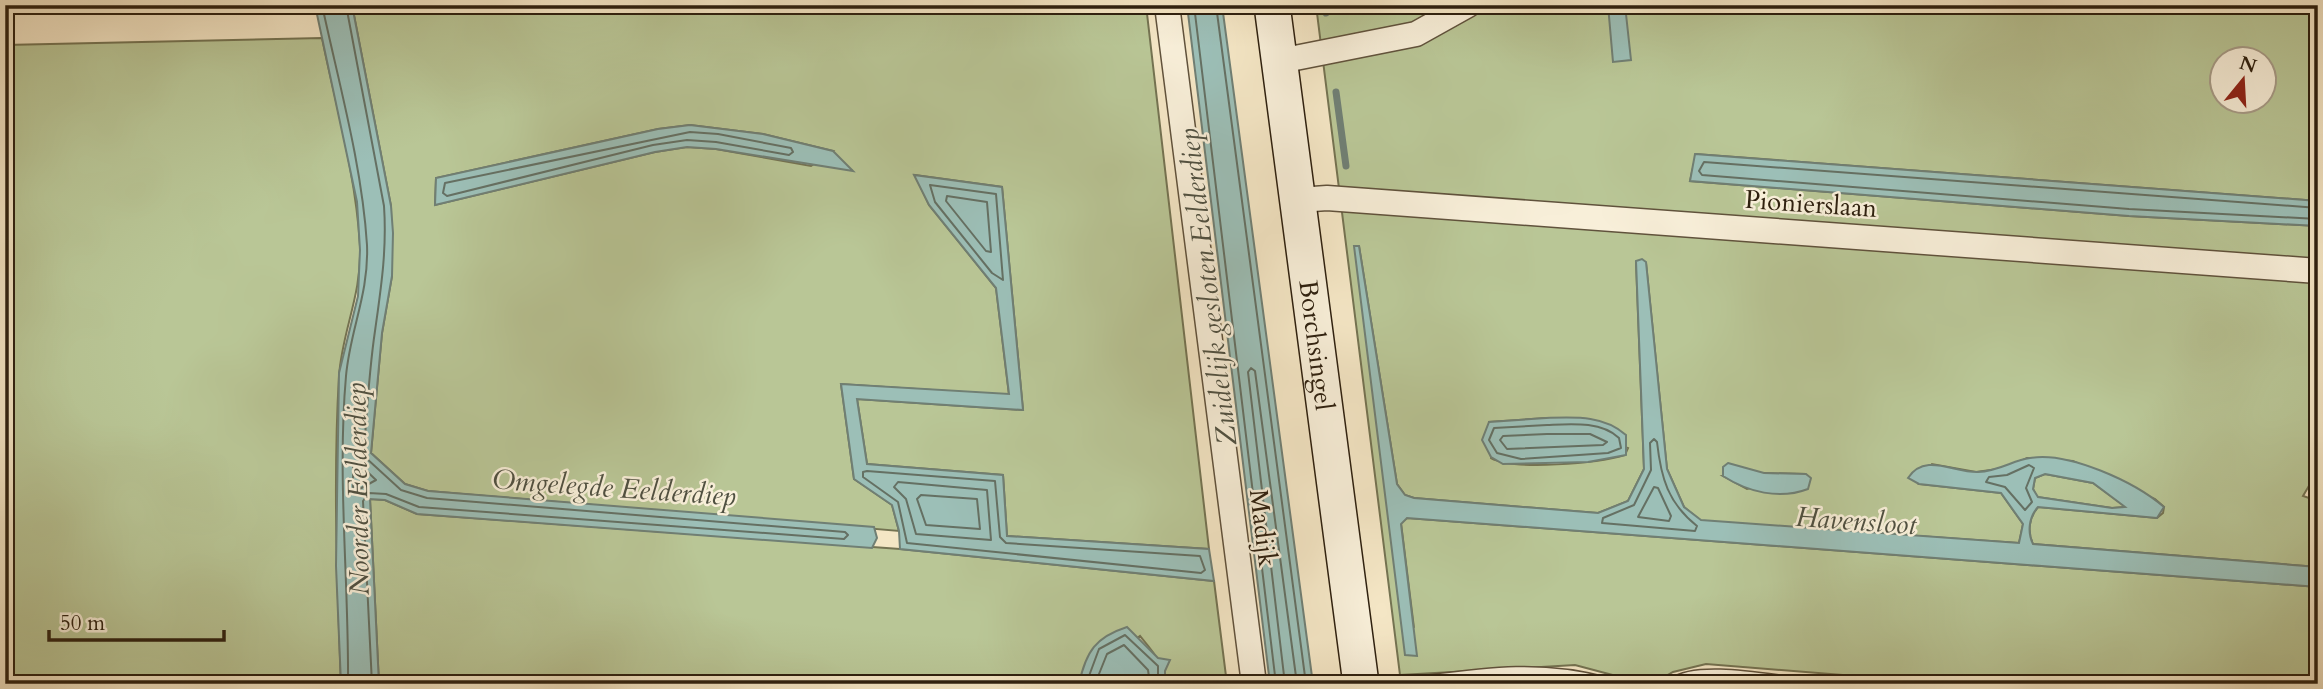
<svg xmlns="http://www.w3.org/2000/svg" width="2323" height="689" font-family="Cardo,serif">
  <rect width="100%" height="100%" fill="#f4e6c5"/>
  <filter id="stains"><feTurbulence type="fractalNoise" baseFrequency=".00286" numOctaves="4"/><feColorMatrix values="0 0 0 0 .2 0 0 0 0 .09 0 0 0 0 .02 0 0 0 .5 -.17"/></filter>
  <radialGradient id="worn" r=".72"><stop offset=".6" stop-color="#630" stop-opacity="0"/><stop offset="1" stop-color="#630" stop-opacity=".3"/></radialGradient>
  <!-- green -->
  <path fill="#b9c696" stroke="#747352" stroke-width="2" fill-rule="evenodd" d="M352 5H1146L1209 549 1007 536 1003 475 867 464 857 399 1023 410 1002 187 915 175 929 205 996 288 1009 395 841 384 854 479 892 505 899 531 428 491 405 484 371 453 382 333 392 276 391 206ZM690 125 763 134 833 151 811 166 716 149 687 147 655 152 435 205 436 178 658 129Z
    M1316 5H2318V201L1696 154 1690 181 2129 216 2318 226V482L2310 484 2303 496 2318 501V567L2033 544C2027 532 2029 517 2038 507L2157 518 2163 513 2164 507 2155 499 2073 461 2027 458 2005 468 1976 472 1932 464 1919 484 2001 493 2023 524 2019 543 1701 521 1684 507 1667 469 1646 263 1636 262 1644 469 1628 501 1598 513 1414 498 1405 495 1397 484 1359 246 1414 628 1401 523 1407 518 2318 587V684H1954L1706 664 1673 672 1652 684H1630L1620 677 1575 665 1400 675ZM2222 60H2264V102H2222ZM1546 418 1628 448 1625 455C1598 463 1515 471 1491 458L1489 422ZM1764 473 1806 474 1747 489 1723 476Z
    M322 38C336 106 356 176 360 246 362 295 342 331 339 376 333 478 337 582 341 684H5V45Z
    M2045 474 2093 483 2126 507 2112 508 2037 497 2033 489 2035 478Z
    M370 499 385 500 417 514 900 549 1214 581 1227 684H1165C1164 663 1153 652 1140 636L1079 684H379Z"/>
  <!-- water -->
  <path fill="#9cbfb7" stroke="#707f74" stroke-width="2" fill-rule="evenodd" d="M315 5H352L391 206 393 233 392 276 382 333 371 453 405 484 428 491 874 527 877 538 872 548 417 514 385 500 370 499 379 684H341L336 566 339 373 358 296 360 250 357 202Z
    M1187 5H1222L1313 684H1270Z
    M1608 5H1625L1631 60 1613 62Z
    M690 125 763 134 833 151 853 171 716 149 687 147 655 152 435 205 436 178 658 129Z
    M1695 154 2318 201V226L2129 216 1690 181Z
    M914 175 1002 187 1023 410 857 399 867 464 1003 475 1007 536 1209 549 1214 581 900 549 899 531 892 505 854 479 841 384 1009 394 996 288 929 205Z
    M1354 246H1359L1397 484 1405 495 1414 498 1598 513 1628 501 1644 469 1636 261 1642 259 1646 262 1667 469 1684 507 1701 520 2019 543 2023 524 2001 493 1919 484 1908 478C1925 452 1954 473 1978 472 2000 471 2013 460 2030 458 2068 451 2135 482 2164 507L2157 518 2038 507C2029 517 2027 532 2033 544L2318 567V587L1407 518 1401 524 1417 656 1405 655ZM2045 474 2093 483 2125 507 2112 508 2038 497 2033 489 2035 478Z
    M1546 418C1575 417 1604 415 1626 435V455L1588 462 1503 464 1491 457 1482 440 1489 422Z
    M1728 463 1764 473 1806 474 1811 478 1808 489C1779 500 1748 492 1723 476V467Z
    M1127 627 1158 658 1170 660 1165 671V684H1079C1086 651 1096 637 1127 627Z"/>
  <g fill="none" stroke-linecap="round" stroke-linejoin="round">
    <!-- shore -->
    <path stroke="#657063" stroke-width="2" d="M322 5C339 84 362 165 367 245 369 294 350 330 346 376 337 478 349 581 348 684
      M346 5 384 206C387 250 381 288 375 331 369 371 367 411 364 451L366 458 401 490 427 498 845 532 848 535 844 539 419 507 386 494 369 493 363 501 372 684
      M1194 5 1276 684
      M1216 5 1306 684
      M690 132 718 134 791 148 793 152 789 155 716 142 687 140 653 145 447 196 443 193 445 183Z
      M930 185 996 194 1003 280 992 273 935 202Z
      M947 196 987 202 991 252 986 251 946 201Z
      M2318 208 1704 162 1699 171 1702 175 2129 209 2318 219
      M1547 425C1571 424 1601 421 1619 438L1621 448 1608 453 1521 459 1497 453 1489 440 1494 428Z
      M1547 434H1590L1607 442 1603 445 1507 449 1500 440 1503 436Z
      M1654 439 1657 442C1661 478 1668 503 1697 526L1695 531 1602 523 1603 518 1634 505 1651 470 1650 443Z
      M357 462 376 480 356 491 353 487V466Z
      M2029 465 2034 468 2026 488 2032 502 2025 510 2005 487 1986 482 1989 477 2007 475Z
      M867 471 995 481 1000 537 1006 543 1200 556 1205 570 1201 573 907 543 898 502 863 477V472Z
      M898 482 987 490 991 540 916 534 906 499 894 487Z
      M1654 487 1658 488 1671 516 1669 521 1638 517Z
      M921 495 977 499 980 529 926 525 917 499Z
      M1086 684 1099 649 1125 635 1158 666V684
      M1095 684 1107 654 1124 645 1148 670 1150 684
      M1285 684 1248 372 1251 368 1255 371 1297 684"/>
    <!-- stream -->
    <path stroke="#707f74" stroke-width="7" d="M1325 5 1326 13
      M1336 92 1346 166"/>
    <defs>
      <path id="service" d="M1411 684C1480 675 1538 665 1607 684
        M1674 684C1698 667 1768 681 1798 684"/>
      <path id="minor" d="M1167 5 1254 684
        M1280 61 1416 34 1468 5
        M1299 200 1327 198 2318 271"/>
      <g id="secondary">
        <path id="s1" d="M1272 5 1361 684"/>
      </g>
    </defs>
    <!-- service casing -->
    <use href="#service" stroke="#60523c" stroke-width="15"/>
    <!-- minor casing -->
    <use href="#minor" stroke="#60523c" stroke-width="27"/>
    <!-- secondary casing -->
    <use href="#secondary" stroke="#2e200f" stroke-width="38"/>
    <!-- service -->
    <use href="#service" stroke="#f8efd9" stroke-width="12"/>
    <!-- minor -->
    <use href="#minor" stroke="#f8efd9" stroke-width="24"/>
    <!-- secondary -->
    <use href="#secondary" stroke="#f8efd9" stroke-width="35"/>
  </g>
  <g text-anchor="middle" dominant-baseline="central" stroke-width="5" stroke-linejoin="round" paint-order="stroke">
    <!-- street labels -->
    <g font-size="26" fill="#2e200f" stroke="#f8efd9">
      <text transform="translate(1811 204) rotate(4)">Pionierslaan</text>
      <text stroke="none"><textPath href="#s1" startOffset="343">Borchsingel</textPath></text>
      <text transform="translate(1263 528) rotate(83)">Madijk</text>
    </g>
    <!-- water labels -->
    <g font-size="28" font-style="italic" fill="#4f5041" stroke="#f8efd9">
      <text transform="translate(1208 287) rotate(-97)">Zuidelijk gesloten Eelderdiep</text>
      <text transform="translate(614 488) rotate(4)">Omgelegde Eelderdiep</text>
      <text transform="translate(358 489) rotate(-91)">Noorder Eelderdiep</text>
      <text transform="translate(1856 521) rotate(4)">Havensloot</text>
    </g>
  </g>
  <!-- margin -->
  <rect width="2323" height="689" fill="none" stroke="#f4e6c5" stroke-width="28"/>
  <rect x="7" y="7" width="2309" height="675" fill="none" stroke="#2e200f" stroke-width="3.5"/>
  <rect x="14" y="14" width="2295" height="661" fill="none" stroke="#2e200f" stroke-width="2"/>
  <!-- north arrow -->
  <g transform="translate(2243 80) rotate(18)"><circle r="33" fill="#f8efd9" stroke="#a79c88" stroke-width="2"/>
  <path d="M0-5L12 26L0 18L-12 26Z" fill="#8f2418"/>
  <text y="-10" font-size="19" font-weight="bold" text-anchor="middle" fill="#2e200f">N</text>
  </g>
  <!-- scale -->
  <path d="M49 630v10h175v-10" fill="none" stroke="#2e200f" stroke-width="3.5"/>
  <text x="60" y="630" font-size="21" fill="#2e200f" stroke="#f8efd9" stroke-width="5" paint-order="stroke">50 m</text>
  <rect width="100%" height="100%" filter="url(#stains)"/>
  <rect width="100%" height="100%" fill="url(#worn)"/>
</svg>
